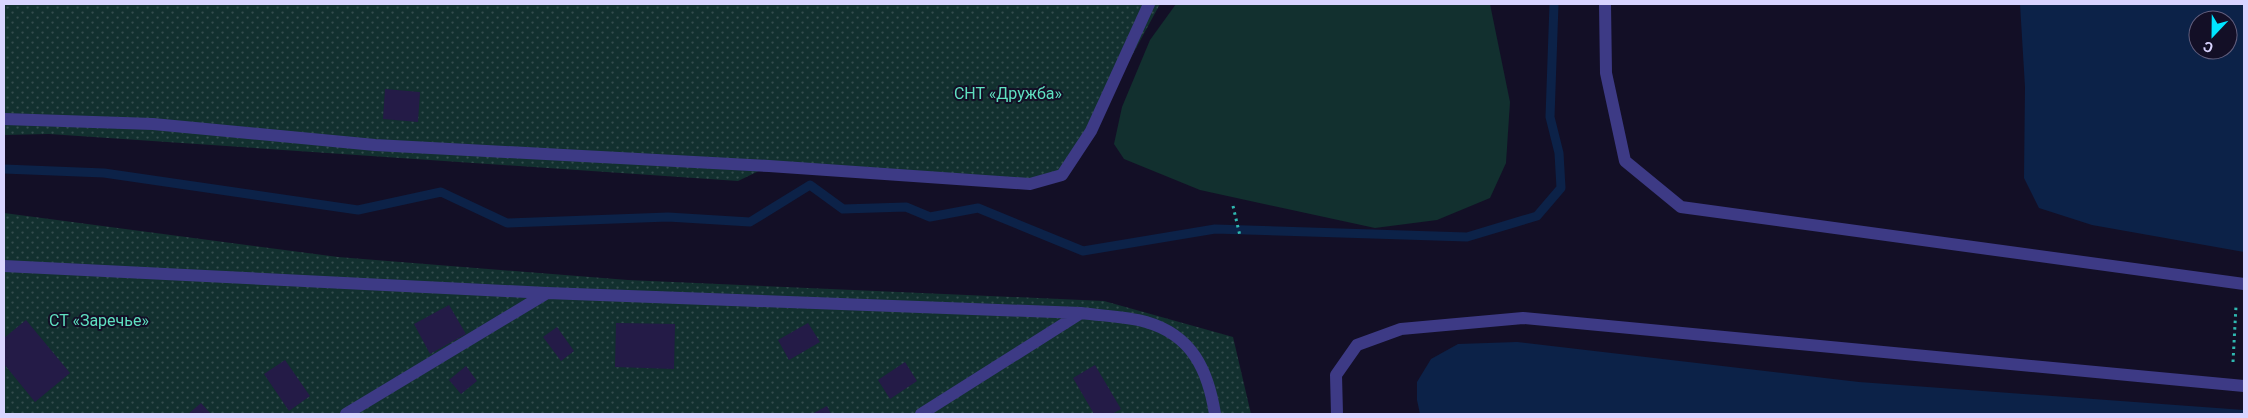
<svg xmlns="http://www.w3.org/2000/svg" width="2248" height="418" font-family="Roboto,sans-serif">
  <defs>
    <pattern id="garden-dots" width="8" height="8" patternUnits="userSpaceOnUse" patternTransform="scale(1.25)"><rect width="8" height="8" fill="#12302f"/><path d="M2 2h.1M6 6h.1" fill="none" stroke="#344d4e" stroke-width="1.8" stroke-linecap="round"/></pattern>
  </defs>
  <rect width="100%" height="100%" fill="#130f26"/>
  <!-- grass -->
  <path fill="#12302f" d="M1176 4H1490L1510 102 1506 163 1490 198 1437 220 1375 228 1200 190 1124 159 1114 144 1122 107 1150 40Z"/>
  <!-- garden -->
  <path fill="url(#garden-dots)" d="M4 4H1160L1091 131 1062 175 1030 184 769 166 738 181 49 134 4 135Z
    M4 213 338 257 628 280 1104 301 1233 337 1251 414H4Z"/>
  <!-- water -->
  <path fill="#0c2248" fill-rule="evenodd" d="M2020 4H2244V252L2092 225 2039 208 2024 178 2025 87ZM2198 20H2228V50H2198Z
    M1517 342 1859 382 2244 410V414H1420L1417 400V382L1431 359 1458 344Z"/>
  <g fill="none" stroke-linecap="round" stroke-linejoin="round">
    <!-- stream -->
    <path stroke="#0c2248" stroke-width="9" d="M4 169 104 173 358 210 441 192 507 223 668 217 750 222 810 185 843 209 906 207 930 217 978 208 1083 251 1215 229 1467 237 1537 216 1561 188 1559 153 1550 117 1554 4"/>
  </g>
  <!-- building -->
  <path fill="#241b47" d="M385 89 420 92 418 122 383 119Z
    M449 305 466 334 430 354 414 324Z
    M26 320 70 373 35 402 4 364V338Z
    M616 323 675 324 674 369 615 367Z
    M808 323 820 342 789 360 778 340Z
    M557 327 574 351 561 361 543 337Z
    M285 360 310 396 289 411 264 374Z
    M905 362 917 381 890 399 878 380Z
    M1095 365 1121 409 1112 414H1094L1073 378Z
    M466 366 477 381 461 394 449 380Z
    M201 403 211 414H188Z
    M827 406 831 414H812Z"/>
  <g fill="none" stroke-linecap="round" stroke-linejoin="round">
    <!-- path -->
    <path stroke="#2fb8b0" stroke-width="3" stroke-dasharray="2.5 4" stroke-linecap="butt" d="M1233 206 1240 236
      M2233 362 2236 306"/>
    <!-- minor -->
    <path stroke="#3d3a85" stroke-width="12" d="M1605 4 1606 73 1625 161 1681 207 2244 284
      M4 119 153 124 375 145 769 166 1030 184 1062 175 1091 131 1149 4
      M4 266 547 293 1081 313C1102 316 1125 316 1146 322 1192 335 1208 370 1215 414
      M346 414 547 293
      M921 414 1081 313
      M1337 414 1336 375 1357 345 1401 329 1523 318 2244 386"/>
  </g>
  <g text-anchor="middle" dominant-baseline="central" stroke-width="4" stroke-linejoin="round" paint-order="stroke">
    <!-- park labels -->
    <g font-size="16" fill="#5fe0c0" stroke="#130f26">
      <text x="1008" y="93">СНТ «Дружба»</text>
      <text x="99" y="320">СТ «Заречье»</text>
    </g>
  </g>
  <!-- border -->
  <rect width="2248" height="418" fill="none" stroke="#d9d4ff" stroke-width="10"/>
  <!-- north arrow -->
  <g transform="translate(2213 35) rotate(202)"><circle r="24" fill="#130f26" stroke="#625e7d"/>
  <path d="M0-4L9 19L0 12L-9 19Z" fill="#00e5ff"/>
  <text y="-8" font-size="14" font-weight="bold" text-anchor="middle" fill="#d9d4ff">С</text>
  </g>
</svg>
